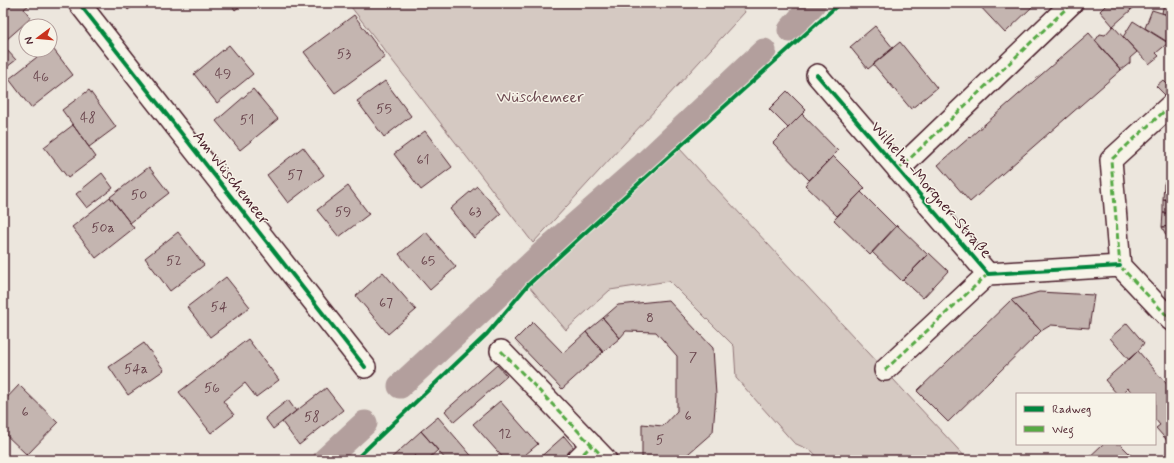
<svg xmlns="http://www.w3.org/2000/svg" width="1174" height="463" font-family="Mynerve,sans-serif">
  <rect width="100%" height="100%" fill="#ece6dd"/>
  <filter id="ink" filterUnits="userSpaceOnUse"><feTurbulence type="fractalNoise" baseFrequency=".025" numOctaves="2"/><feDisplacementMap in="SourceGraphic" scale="8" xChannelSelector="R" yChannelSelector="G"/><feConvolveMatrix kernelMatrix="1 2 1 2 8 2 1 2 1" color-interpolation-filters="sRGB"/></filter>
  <g filter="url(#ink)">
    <!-- green -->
    <path fill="#d5c9c2" stroke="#907476" d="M348 3H739L745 12 533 243Z
      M679 148 968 460H820L812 451 794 443 736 378 734 346 669 281 610 290 566 330 528 285Z"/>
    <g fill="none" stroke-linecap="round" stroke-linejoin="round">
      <!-- canal -->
      <path stroke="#b39f9d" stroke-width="25" d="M790 30 814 3
        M400 386 542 254 641 167 764 51
        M325 460 365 423"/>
    </g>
    <!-- building -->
    <path fill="#c4b5b0" stroke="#4a1f2b" d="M14 3H27L29 5 24 9 31 18 6 40 3 36V12Z
      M123 3H137L128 10Z
      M230 3H244L235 10Z
      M979 3H1032L1034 5 1005 33 978 4Z
      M1108 3H1125L1131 10 1113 26 1100 11Z
      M1125 3H1139L1131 10Z
      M1164 3H1171V16L1162 13Z
      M1152 10 1171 16V44L1145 28Z
      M354 15 385 57 335 93 304 52Z
      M1133 21 1168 43 1156 53 1159 56 1149 64 1123 37Z
      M875 26 893 48 868 69 850 47Z
      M1113 26 1137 52 1130 58V63L1121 70 1095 41 1100 34 1105 35Z
      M1089 33 1121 70 970 202 938 165Z
      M900 42 937 88 911 109 873 64Z
      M229 45 253 74 217 103 194 74Z
      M51 46 73 75 31 108 9 79 46 50H50Z
      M7 50 16 60 3 70V53Z
      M1163 80 1171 88V94L1168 98 1156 86Z
      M385 81 411 116 384 137 357 101Z
      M253 89 278 119 240 150 216 121Z
      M89 90 116 127 89 147 62 110Z
      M787 91 806 110 788 128 769 109Z
      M802 114 838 151 809 180 773 143Z
      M73 125 96 157 68 178 44 147Z
      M425 131 452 167 421 190 394 154Z
      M303 147 324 175 288 203 267 175Z
      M833 156 865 188 837 216 805 185Z
      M149 167 169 193 130 223 110 197Z
      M1171 171V186L1164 184Z
      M102 173 113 188 87 208 76 194Z
      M1164 184 1171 186V200L1163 199Z
      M348 186 369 214 339 237 317 210Z
      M477 186 501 214 474 238 450 209Z
      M861 192 896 227 870 255 834 220Z
      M110 197 134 228 96 258 72 227Z
      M1163 199 1171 200V213H1163Z
      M1163 213H1171V226L1162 227Z
      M897 225 928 255 902 281 872 252Z
      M1171 226V245L1162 227Z
      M178 232 204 265 170 291 145 258Z
      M426 232 456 267 430 290 399 254Z
      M929 253 948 271 923 298 903 280Z
      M383 272 416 310 388 334 356 296Z
      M226 277 250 307 210 337 187 307Z
      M1039 292 1094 295 1089 328 1051 325 1041 331 1011 300Z
      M668 300 713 348 716 395 713 432 681 460H642V424L663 426 677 411V356L656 332 626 331 620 338 603 318 618 305Z
      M1011 300 1041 331 948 422 917 391Z
      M603 318 620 338 603 352 586 332Z
      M533 322 563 353 586 332 603 352 562 389 515 340Z
      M1127 323 1144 343 1138 351 1129 360 1110 338Z
      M248 339 279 380 256 397 245 383 223 401 234 415 211 433 179 392Z
      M144 343 164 370 128 395 109 367Z
      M1138 351 1171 389V445L1156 428 1160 425 1155 419V394H1133L1128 388 1122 394H1117L1105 380Z
      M497 365 507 376 454 422 445 411Z
      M19 385 58 423 27 455 3 432V402Z
      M326 388 343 410 299 445 282 422Z
      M288 400 296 411 273 429 265 418Z
      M500 401 538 444 519 460H505L473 424Z
      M438 417 475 460H446L421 431Z
      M421 431 438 450 427 460H419L415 455 410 460H389Z
      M564 436 574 448 561 460H537Z
      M1103 444H1120L1136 460H1086Z"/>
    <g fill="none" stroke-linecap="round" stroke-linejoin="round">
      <defs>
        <path id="minor" d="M79 3 365 367
          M817 75 988 274 1120 266
          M898 170 1072 3
          M1120 266 1111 160 1171 105
          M1120 266 1171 320
          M501 351 606 460
          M885 370 988 274
          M577 460 592 445"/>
      </defs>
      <!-- minor casing -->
      <use href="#minor" stroke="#4a1f2b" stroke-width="24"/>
      <!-- minor -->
      <use href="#minor" stroke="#f7f3e8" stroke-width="21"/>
      <!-- quiet -->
      <path stroke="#57aa44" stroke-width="3" stroke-dasharray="6 3" stroke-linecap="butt" d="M898 170 1072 3
        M1120 266 1111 160 1171 105
        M1120 266 1171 320
        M501 351 606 460
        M885 370 988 274
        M577 460 592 445"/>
      <defs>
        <path id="cycleway" d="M79 3 365 367
          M817 75 988 274 1120 266
          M355 460 487 334 528 285 647 176 840 3"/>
      </defs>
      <!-- cycleway casing -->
      <use href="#cycleway" stroke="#f7f3e8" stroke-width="6"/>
      <!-- cycleway -->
      <use href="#cycleway" stroke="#00873e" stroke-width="4"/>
    </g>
  </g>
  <g text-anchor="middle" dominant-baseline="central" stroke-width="3" stroke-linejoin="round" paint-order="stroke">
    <!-- number labels -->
    <g font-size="14" fill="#68444c">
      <text x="344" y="54">53</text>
      <text x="223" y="74">49</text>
      <text x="41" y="77">46</text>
      <text x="384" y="109">55</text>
      <text x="88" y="118">48</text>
      <text x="247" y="120">51</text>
      <text x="423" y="160">61</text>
      <text x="295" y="175">57</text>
      <text x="139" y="195">50</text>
      <text x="343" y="212">59</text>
      <text x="475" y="212">63</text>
      <text x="103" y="228">50a</text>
      <text x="174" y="261">52</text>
      <text x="428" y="261">65</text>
      <text x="386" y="303">67</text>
      <text x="219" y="307">54</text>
      <text x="650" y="318">8</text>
      <text x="693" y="357">7</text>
      <text x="136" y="369">54a</text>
      <text x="212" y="388">56</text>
      <text x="25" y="412">6</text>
      <text x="688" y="416">6</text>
      <text x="312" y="417">58</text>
      <text x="505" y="434">12</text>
      <text x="660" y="440">5</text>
    </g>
    <!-- park labels -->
    <g font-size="16" fill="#6d4a51" stroke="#f7f3e8">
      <text x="540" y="97">Wüschemeer</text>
    </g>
    <!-- street labels -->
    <g font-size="16" fill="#4a1f2b" stroke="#f7f3e8">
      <text transform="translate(231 178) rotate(52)">Am Wüschemeer</text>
      <text transform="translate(931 190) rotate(49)">Wilhelm-Morgner-Straße</text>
    </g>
  </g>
  <!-- margin -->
  <rect width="1174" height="463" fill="none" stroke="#f7f3e8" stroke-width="16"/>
  <rect x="8" y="8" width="1158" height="447" fill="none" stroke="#4a1f2b" stroke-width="1.5" filter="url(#ink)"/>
  <!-- legend -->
  <rect x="1016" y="393" width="140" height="52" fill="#f7f3e8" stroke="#b29e9c"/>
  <rect x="1024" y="406" width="20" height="6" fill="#00873e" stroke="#b29e9c"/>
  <text x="1052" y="413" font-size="12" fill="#4a1f2b">Radweg</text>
  <rect x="1024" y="426" width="20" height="6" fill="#57aa44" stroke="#b29e9c"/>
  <text x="1052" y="433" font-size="12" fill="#4a1f2b">Weg</text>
  <!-- north arrow -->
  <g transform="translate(38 38) rotate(254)"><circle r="19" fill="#f7f3e8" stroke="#b29e9c"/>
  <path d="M0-3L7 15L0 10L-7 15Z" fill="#c8321e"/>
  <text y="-6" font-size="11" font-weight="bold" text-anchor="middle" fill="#4a1f2b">N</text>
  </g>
</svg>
